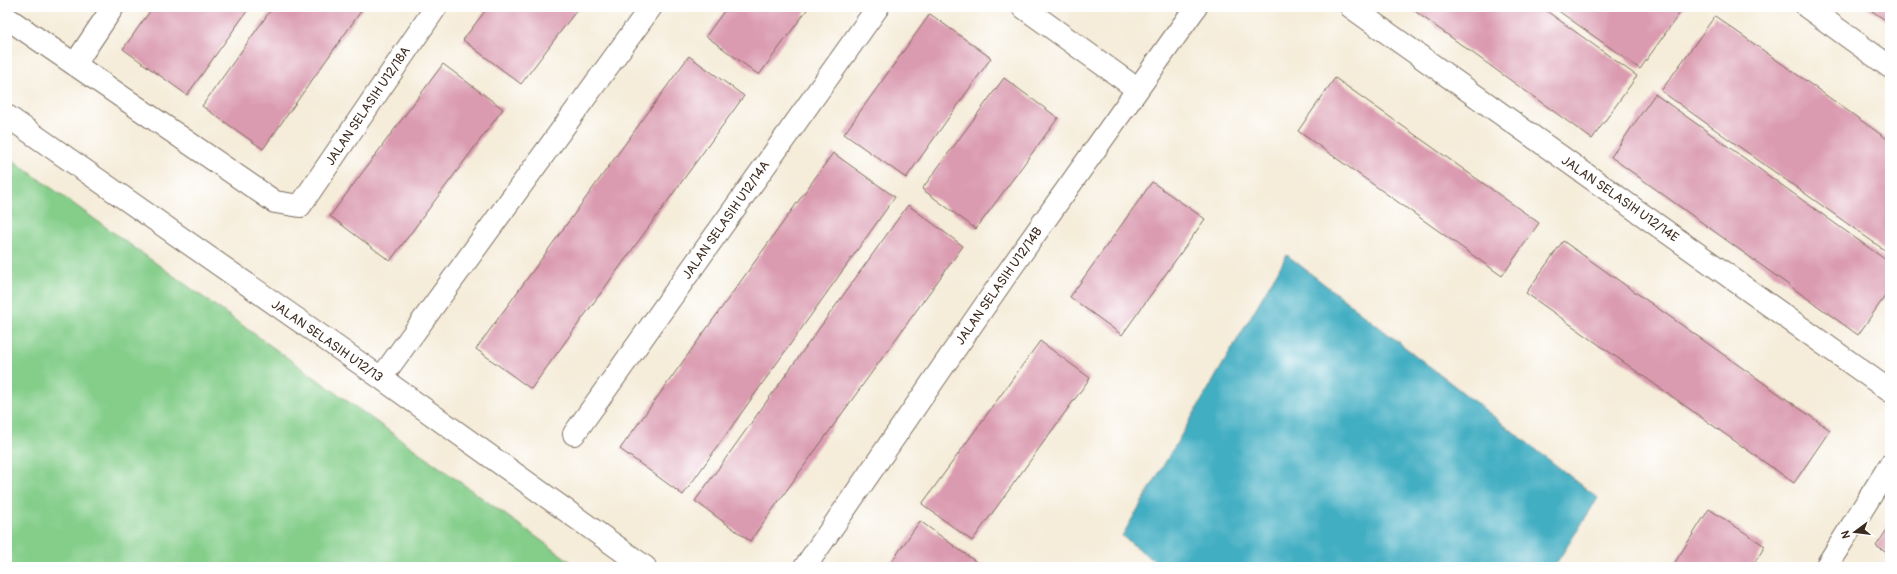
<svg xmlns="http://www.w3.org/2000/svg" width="1897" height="574" font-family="Pangolin,sans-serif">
  <rect width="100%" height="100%" fill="#fff"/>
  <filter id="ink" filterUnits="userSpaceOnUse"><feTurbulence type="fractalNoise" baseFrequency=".025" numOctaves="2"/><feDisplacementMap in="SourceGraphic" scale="8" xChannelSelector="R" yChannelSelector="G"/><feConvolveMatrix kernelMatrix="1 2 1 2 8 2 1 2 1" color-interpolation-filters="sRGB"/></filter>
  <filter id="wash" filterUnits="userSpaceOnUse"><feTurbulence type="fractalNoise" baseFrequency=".012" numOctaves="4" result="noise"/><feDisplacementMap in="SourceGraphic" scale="16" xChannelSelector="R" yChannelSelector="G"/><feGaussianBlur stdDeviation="0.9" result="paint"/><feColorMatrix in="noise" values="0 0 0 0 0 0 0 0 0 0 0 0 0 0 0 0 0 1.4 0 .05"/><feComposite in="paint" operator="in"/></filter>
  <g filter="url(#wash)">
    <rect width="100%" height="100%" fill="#f5ecd9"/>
    <!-- green -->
    <path fill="#84ce8a" stroke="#607c54" d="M7 156 578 567H7Z"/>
    <!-- water -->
    <path fill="#43aec2" stroke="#3f6c70" d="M1287 255 1598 498 1554 567H1162L1122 536Z"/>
    <g id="blocks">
      <!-- building -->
      <path fill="#da9aaf" d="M153 7H250L187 95 123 49Z
        M273 7H364L263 149 202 106Z
        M488 7H579L521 84 463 40Z
        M727 7H809L759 75 706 36Z
        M1409 7H1541L1637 76 1592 139Z
        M1553 7H1684L1640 69Z
        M1866 7H1890V23Z
        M930 14 991 58 906 178 844 134Z
        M1715 16 1890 141V254L1661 91Z
        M689 56 744 96 531 389 476 349Z
        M443 64 503 109 390 261 330 216Z
        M1004 78 1058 118 976 229 922 189Z
        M1335 78 1539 223 1502 276 1298 131Z
        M1655 94 1890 263V289L1858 335 1611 157Z
        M833 153 895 197 683 495 620 449Z
        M1152 182 1205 219 1122 335 1070 297Z
        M908 205 963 246 750 541 695 501Z
        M1563 241 1830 430 1794 483 1526 293Z
        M1040 341 1090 378 972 541 922 504Z
        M1709 509 1765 546 1752 567H1672Z
        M920 521 983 567H888Z
        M1890 525V555L1876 546Z"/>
    </g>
  </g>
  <g filter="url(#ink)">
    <use href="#blocks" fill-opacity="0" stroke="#7c6e5f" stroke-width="1"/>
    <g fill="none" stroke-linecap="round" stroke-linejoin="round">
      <defs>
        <path id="street" d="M1023 7 1137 89
          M1351 7 1890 391
          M1807 7 1890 67
          M7 18 275 202 300 206 436 7
          M75 64 113 7
          M574 434 878 7
          M805 567 1006 275 1196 7
          M1826 567 1890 465"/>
        <path id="secondary" d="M7 116 381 378 645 567
          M381 378 651 7"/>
      </defs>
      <!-- street casing -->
      <use href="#street" stroke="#7c6e5f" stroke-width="24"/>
      <!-- secondary casing -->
      <use href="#secondary" stroke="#7c6e5f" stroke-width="24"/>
      <!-- street -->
      <use href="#street" stroke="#fff" stroke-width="22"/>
      <!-- secondary -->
      <use href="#secondary" stroke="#fff" stroke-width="22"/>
    </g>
  </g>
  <g text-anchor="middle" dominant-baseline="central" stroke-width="4" stroke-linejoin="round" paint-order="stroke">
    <!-- street labels -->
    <g font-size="13" fill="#3b2a1e" stroke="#fff">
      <text transform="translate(368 106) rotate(-56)">JALAN SELASIH U12/18A</text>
      <text transform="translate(1620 199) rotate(35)">JALAN SELASIH U12/14E</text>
      <text transform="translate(726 220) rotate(-55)">JALAN SELASIH U12/14A</text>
      <text transform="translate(999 286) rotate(-55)">JALAN SELASIH U12/14B</text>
      <text transform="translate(327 341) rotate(35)">JALAN SELASIH U12/13</text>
    </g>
  </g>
  <!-- margin -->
  <rect width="1897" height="574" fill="none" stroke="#fff" stroke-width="24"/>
  <!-- north arrow -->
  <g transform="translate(1855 532) rotate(255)" stroke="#ffffff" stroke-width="3" paint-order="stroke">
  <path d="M0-3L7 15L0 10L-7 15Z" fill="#3b2a1e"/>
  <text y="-6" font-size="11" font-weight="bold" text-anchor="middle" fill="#3b2a1e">N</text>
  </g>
</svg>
